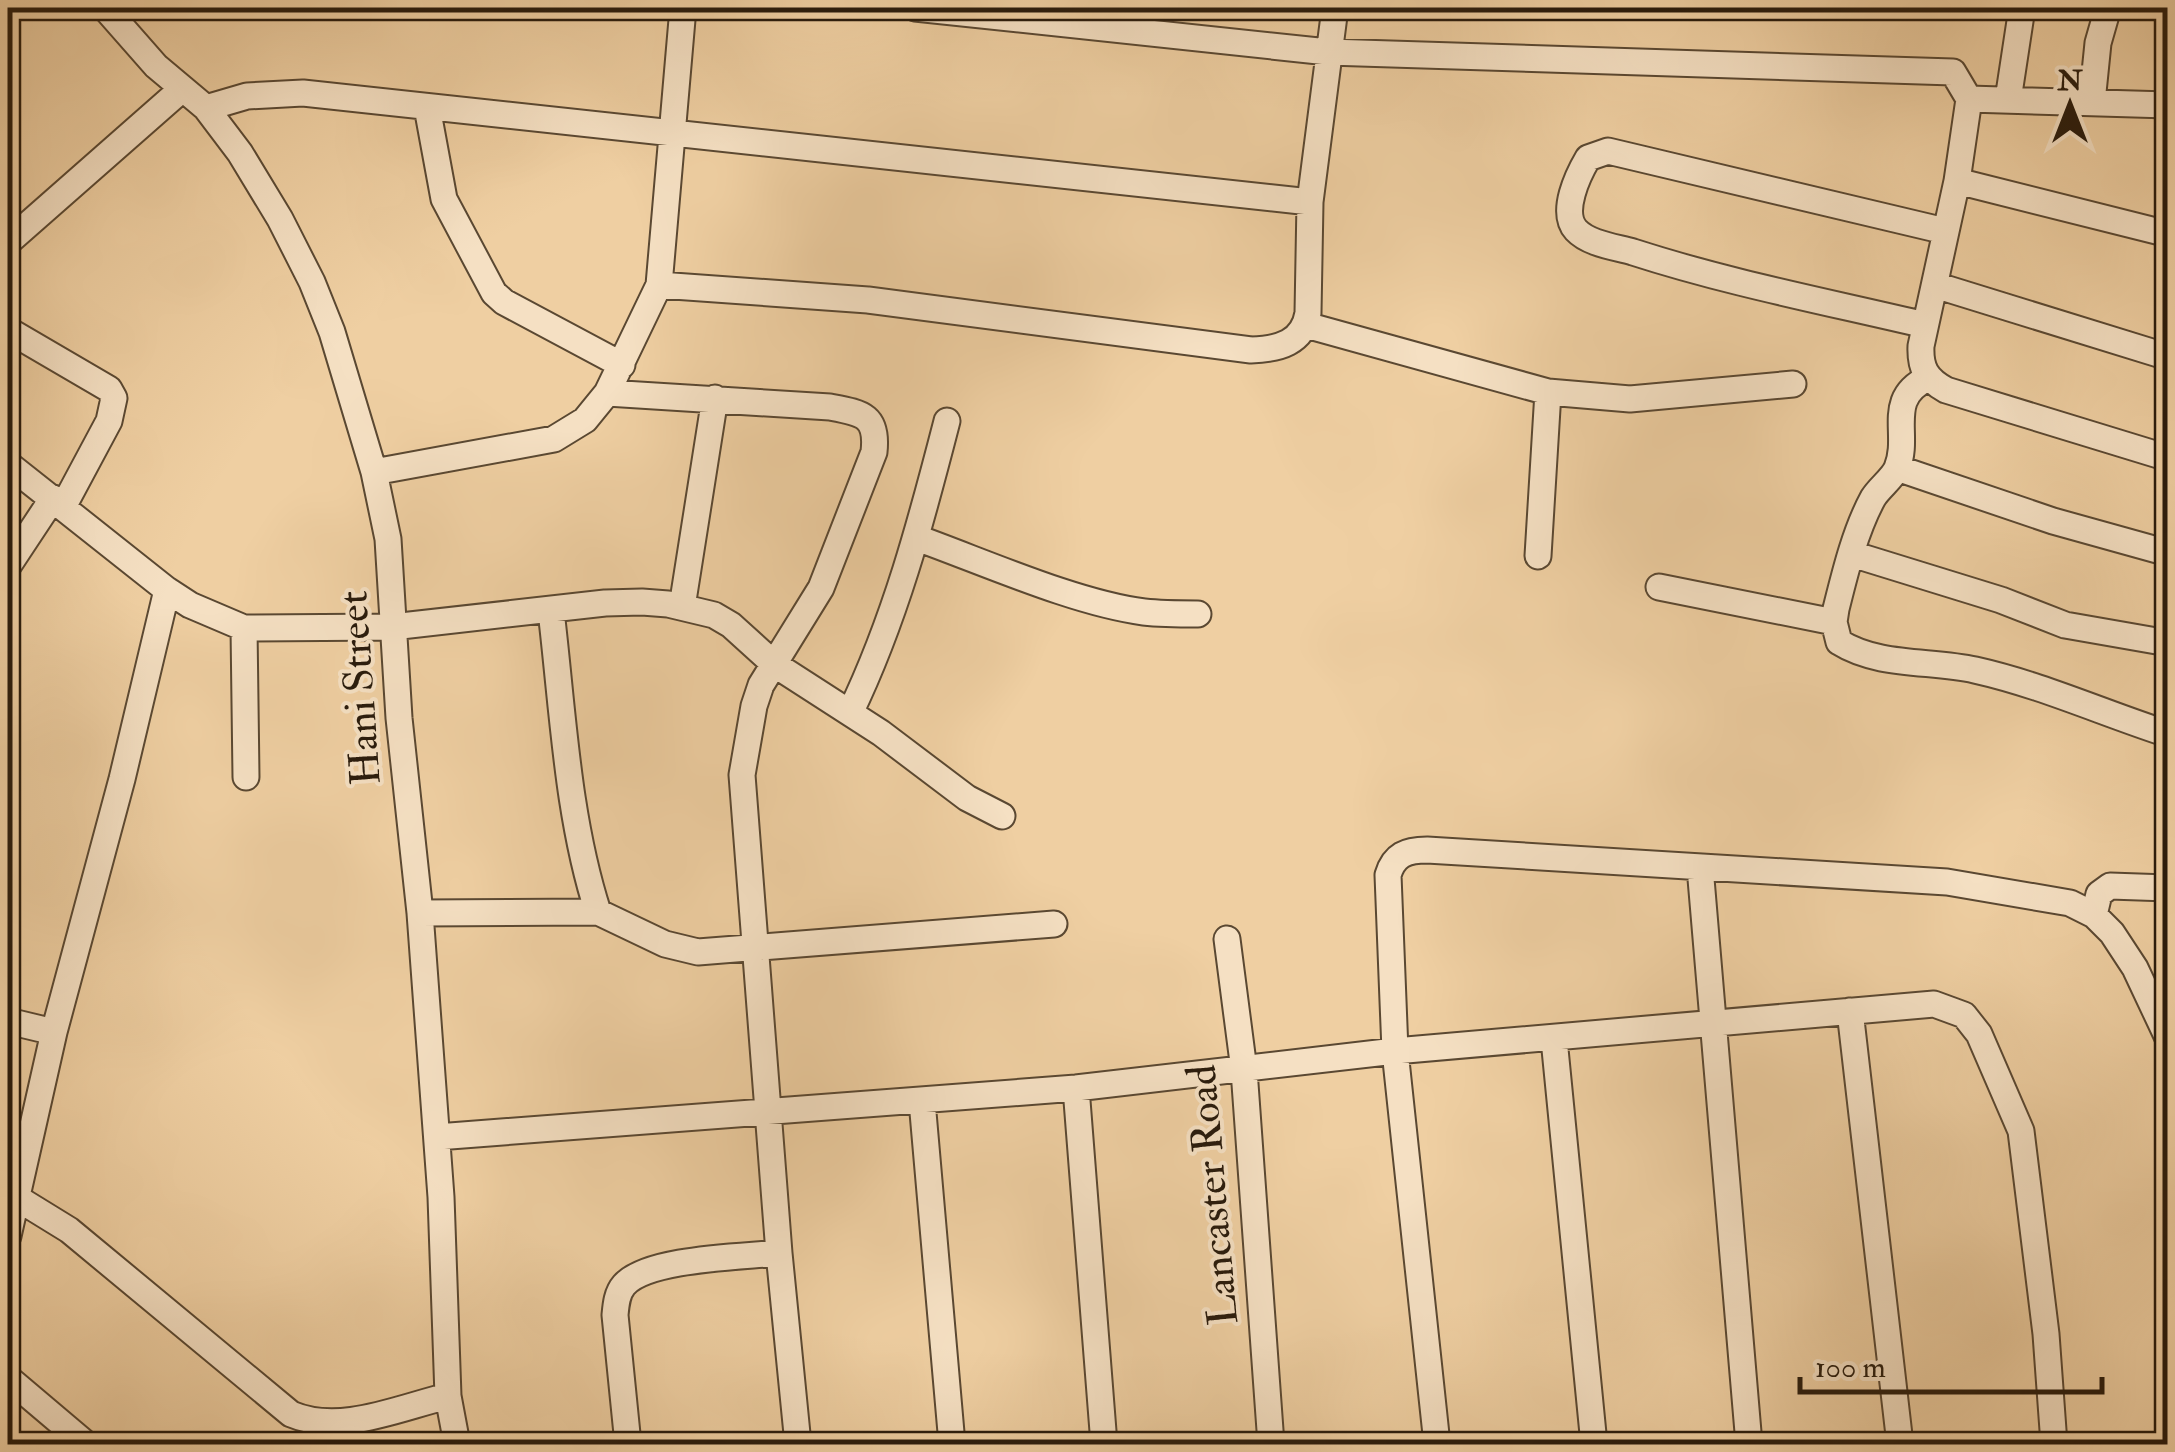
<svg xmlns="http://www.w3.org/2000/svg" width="2175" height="1452" font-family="'IM FELL Double Pica',serif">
  <rect width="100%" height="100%" fill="#efcfa2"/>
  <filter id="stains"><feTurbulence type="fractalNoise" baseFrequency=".002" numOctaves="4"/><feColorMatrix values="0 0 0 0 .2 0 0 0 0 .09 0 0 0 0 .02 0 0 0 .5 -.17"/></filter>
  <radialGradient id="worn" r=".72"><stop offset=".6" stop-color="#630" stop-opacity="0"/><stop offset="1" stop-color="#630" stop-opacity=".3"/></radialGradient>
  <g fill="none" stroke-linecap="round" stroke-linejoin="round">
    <defs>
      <path id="minor" d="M105 8 156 66 206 108 240 153 280 219 312 282 332 332 374 472 388 539 399 718 420 913 441 1197 448 1396 457 1444
        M915 8 1328 52 1953 72 1969 99 1957 181 1921 346C1920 368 1926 379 1946 390L2168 458
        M1969 99 2168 105
        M2008 100 2022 8
        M2092 102 2098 43 2108 8
        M427 107 444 199 494 293 504 302 622 365
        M206 108 247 96 303 93 1310 202
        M1957 181 2168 234
        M8 242 182 89
        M659 285 868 300 1251 350C1279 349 1303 343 1308 313L1310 202 1335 8
        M1935 285 2168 357
        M1306 325 1548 392 1630 399 1793 384
        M1925 325C1828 302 1729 283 1633 252 1616 247 1589 244 1576 230 1560 212 1578 175 1588 158L1608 151 1945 231
        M8 330 109 389 114 398 109 421 63 507
        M1928 378C1884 399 1911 434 1897 468 1893 478 1879 488 1873 498 1855 531 1845 573 1836 609L1834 622 1839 642C1879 667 1931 660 1975 670 2042 685 2103 713 2168 734
        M607 393 830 407C862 413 878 415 874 452L821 588 761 685 754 706 742 775 779 1253 798 1444
        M8 464 167 590 190 605 244 628 392 627 605 603 642 602 668 604 714 615 731 625 774 664 881 733 967 798 1002 816
        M1897 468 2053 521 2168 553
        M374 472 554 439 585 420 607 393 659 285 683 8
        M917 538C984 562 1075 603 1144 612 1162 614 1180 614 1198 614
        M1852 554 2001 600 2065 625 2168 643
        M1538 556 1548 392
        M8 566 53 498
        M1659 587 1834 622
        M682 607 715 398
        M551 611C563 711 567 816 598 912
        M244 628 246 777
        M850 713C895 620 921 522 947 421
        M1700 867 1749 1444
        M420 913 598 912 665 944 698 952 1054 924
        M2094 915 2099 894 2110 886 2168 888
        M1227 939 1244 1070 1271 1444
        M1850 1011 1900 1444
        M8 1021 54 1032
        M1554 1039 1594 1444
        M1076 1088 1104 1444
        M922 1101 952 1444
        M437 1137 1076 1088 1395 1051 1934 1004 1964 1015 1979 1034 2021 1131 2046 1334 2054 1444
        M17 1198 69 1230 291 1414C340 1435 398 1408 448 1396
        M8 1236 54 1032 122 779 167 590
        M8 1378 86 1444
        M628 1444 615 1315C616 1304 617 1293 624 1285 648 1258 743 1257 779 1253
        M1437 1444 1395 1051 1388 875C1394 855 1406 850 1427 850L1947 882 2070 903 2094 915 2112 933 2135 968 2168 1038"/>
    </defs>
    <!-- minor casing -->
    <use href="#minor" stroke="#5a4832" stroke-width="29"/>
    <!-- minor -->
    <use href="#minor" stroke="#f5e0c3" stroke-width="25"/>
  </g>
  <g text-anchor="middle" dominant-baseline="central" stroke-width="8" stroke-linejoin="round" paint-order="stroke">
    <!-- street labels -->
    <g font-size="42" fill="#291b0c" stroke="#f5e0c3">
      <text transform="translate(360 688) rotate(-94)">Hani Street</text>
      <text transform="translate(1213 1195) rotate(-95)">Lancaster Road</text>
    </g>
  </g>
  <!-- margin -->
  <rect width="2175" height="1452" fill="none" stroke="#efcfa2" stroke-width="40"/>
  <rect x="10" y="10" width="2155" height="1432" fill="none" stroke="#291b0c" stroke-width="5"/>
  <rect x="20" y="20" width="2135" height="1412" fill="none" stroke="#291b0c" stroke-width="2.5"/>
  <!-- north arrow -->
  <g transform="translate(2070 105)" stroke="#f5e0c3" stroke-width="8" paint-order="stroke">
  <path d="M0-8L18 38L0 25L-18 38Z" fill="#291b0c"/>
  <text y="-15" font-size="28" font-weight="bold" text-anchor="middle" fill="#291b0c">N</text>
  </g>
  <!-- scale -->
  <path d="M1800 1377v15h302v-15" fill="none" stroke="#291b0c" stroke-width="5"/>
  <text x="1815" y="1377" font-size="30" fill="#291b0c" stroke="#f5e0c3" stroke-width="8" paint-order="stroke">100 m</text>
  <rect width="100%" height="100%" filter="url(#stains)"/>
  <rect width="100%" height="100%" fill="url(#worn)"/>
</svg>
